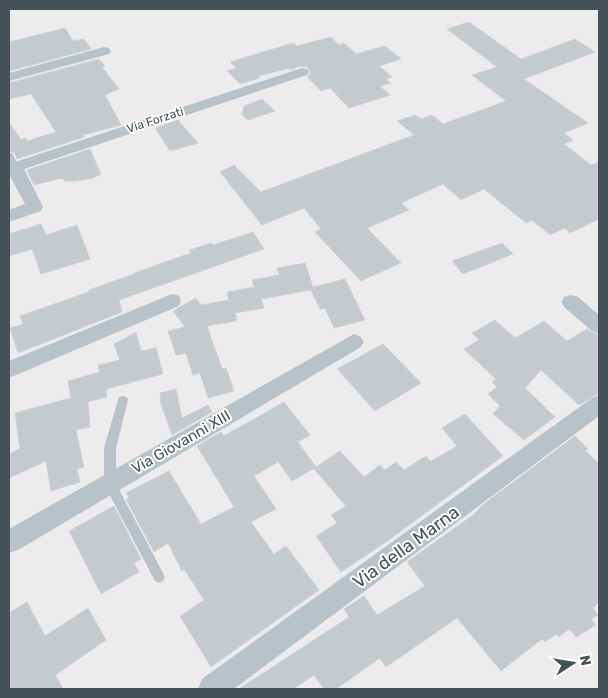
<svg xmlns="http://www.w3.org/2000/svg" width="608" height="698" font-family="Rubik,sans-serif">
  <rect width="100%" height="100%" fill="#eeebec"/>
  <!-- building -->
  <path fill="#c5cace" stroke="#d0d3d7" d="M469 22 521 59 575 39 595 52 524 79 588 123 564 133 573 140 564 144 591 165 599 162V219L570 233 565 228 550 235 532 220 526 223 484 189 461 200 443 184 401 203 409 210 367 228 401 263 361 281 315 232 321 229 304 208 262 225 220 172 234 165 261 192 414 135 397 121 415 115 421 119 432 115 443 124 506 101 472 75 497 67 447 29Z
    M65 28 73 41 84 39 91 49 9 71V42Z
    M331 37 339 45 344 43 356 54 385 46 401 59 379 66 392 77 386 79 391 83 380 86 390 95 349 108 330 88 321 91 307 77 311 73 307 67 301 66 291 70 290 68 258 76 260 78 240 84 227 71 236 68 230 62 276 48 294 43 296 46Z
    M99 59 105 66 102 67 119 89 105 95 121 125 83 135 84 137 17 159 14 152 9 151V122L21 140 25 138 27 141 56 132 31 94 9 99V83Z
    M262 99 275 111 248 120 242 115 244 106Z
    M178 120 198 143 170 151 155 128Z
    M90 149 101 174 93 178 76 181H65L62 178 34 185 27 170Z
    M41 224 46 235 77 225 90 259 41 274 32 249 9 256V234Z
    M253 232 264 249 119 300 122 312 18 353 10 328 23 324 20 316 89 292V290L134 274V273L191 253 189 250 212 243 213 245Z
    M502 243 513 254 463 274 452 261Z
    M305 263 313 287 345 279 365 320 334 328 325 308 320 309 311 290 261 299 264 308 235 313 237 321 207 326 222 369 226 368 234 391 208 398 200 373 193 375 186 353 176 355 168 331 185 327 173 311 196 298 201 305 229 300 227 292 254 287 252 280 279 275 277 268Z
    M495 320 515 338 544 321 567 341 587 329 599 335V393L579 405 541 370 525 388 555 417 524 440 493 414 500 406 488 394 497 387 492 382 496 379 464 349 479 340 472 333Z
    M136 332 141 351 156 348 163 374 106 389 107 397 88 402 90 427 76 430 84 467 77 469 80 482 51 491 46 461 9 478V454L20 449 15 413 71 398 68 381 100 372 98 365 120 360 114 344Z
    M383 344 421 383 375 411 337 369Z
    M176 389 182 418 208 405 212 412 172 435 161 404 160 393Z
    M284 402 310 435 298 442 316 467 340 451 364 477 380 465 385 470 396 462 404 470 426 456 431 461 457 446 442 428 465 414 503 456 386 542 341 572 316 536 337 523 331 515 346 506 314 469 315 468 292 481 278 462 254 476 276 509 251 522 274 554 286 546 319 590 211 667 180 616 204 600 184 569 182 571 168 543 154 552 126 499 129 498 126 493 169 471 201 524 234 507 197 446 221 432 224 436Z
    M575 436 588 449 585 450 599 464V602L593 608 598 615 591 619 596 625 576 637 569 629 559 637 556 634 545 642 542 639 501 671 457 618 386 667 380 658 336 689H324L314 675 293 689H239L349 617 344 609 364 596 377 615 425 586 407 562 473 515 485 503Z
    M114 506 141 559 134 563 139 572 101 594 69 531Z
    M27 602 45 636 88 608 106 640 55 675 63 689H9V613Z"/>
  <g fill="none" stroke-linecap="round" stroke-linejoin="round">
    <!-- service -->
    <path fill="#b7c3c8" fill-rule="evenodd" d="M9 153H12L19 167 18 169H15C8 168 8 158 9 153Z
      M123 396 127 397 128 400 116 448V484L163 573 165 577 163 581 159 583 155 581 104 484V448L118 400 119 397Z"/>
    <!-- minor -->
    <path fill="#b7c3c8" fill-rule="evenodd" d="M104 47 109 48 111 51 109 54 9 81V73Z
      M302 68 307 69 309 72 307 75 24 169 43 207 41 211 9 222V210L25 204 9 174V164Z
      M172 294 179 296 181 301 179 306 9 378V361Z
      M571 295 578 297 599 315V333L592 331 564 307 562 302 564 297Z
      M354 334 361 337 364 342 361 347 18 550 9 553V529Z
      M599 395V416L234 689H198L202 679 592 398Z"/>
  </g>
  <g text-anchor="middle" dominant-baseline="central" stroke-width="4" stroke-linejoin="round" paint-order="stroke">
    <!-- far-street labels -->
    <g font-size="12" fill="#455258" stroke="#fff">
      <text transform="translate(155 120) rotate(-18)">Via Forzati</text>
    </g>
    <!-- street labels -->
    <g font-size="15" fill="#455258" stroke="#fff">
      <text transform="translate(181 442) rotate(-30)">Via Giovanni XIII</text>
    </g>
    <!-- near-street labels -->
    <g font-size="18" fill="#455258" stroke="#fff">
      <text transform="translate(406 547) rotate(-36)">Via della Marna</text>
    </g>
  </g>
  <!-- border -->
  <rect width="608" height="698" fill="none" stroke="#455258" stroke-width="20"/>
  <!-- north arrow -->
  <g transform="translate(573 663) rotate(78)" stroke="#ffffff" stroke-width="4" paint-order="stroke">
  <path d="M0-4L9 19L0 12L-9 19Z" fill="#455258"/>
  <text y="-8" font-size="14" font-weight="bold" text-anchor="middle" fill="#455258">N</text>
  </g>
</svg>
